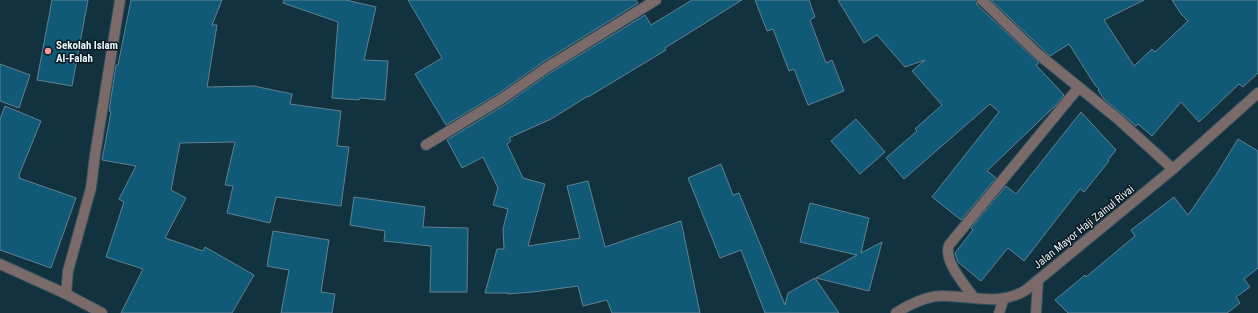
<svg xmlns="http://www.w3.org/2000/svg" width="1258" height="313" font-family="'Roboto Condensed',sans-serif">
  <rect width="100%" height="100%" fill="#133240"/>
  <!-- building -->
  <path fill="#105a77" stroke="#608191" d="M52 0H88L72 86 37 80Z
    M131 0H222L212 25H217L207 87 254 86 292 94 290 104 341 111 337 146 349 147 341 206 276 197 270 223 227 213 233 186 225 185 235 142 180 143 171 190 186 198 165 238 203 251 205 247 254 275 232 313H121L143 269 106 257 124 202 119 199 136 166 102 160 111 112 109 111 116 65H118Z
    M284 0H346L376 7 364 60 388 61 385 100 360 98 359 100 332 98 338 22 283 3Z
    M408 0H636L638 3 543 62 499 93 446 125 415 74 442 58Z
    M692 0H742L665 48 666 50 588 97V96L551 119 509 138 511 141 507 144 523 178 545 184 528 246 580 238 567 186 588 181 605 247 681 221 700 313H612L607 300 583 306 578 286 533 292 508 294V293H485L497 249H504L503 229 508 209 493 205 498 188 483 157 462 168 447 140 506 104 550 73 645 15 651 25Z
    M755 0H809L815 17 810 20 826 63 832 60 844 91 808 105 794 69 789 71 773 29 767 31Z
    M838 0H976L977 5 1039 63 1036 65 1064 95 1057 104 987 171 996 178 961 220 932 197 999 112 990 104 904 179 886 158 917 131 915 129 942 105 912 71 925 60 905 67 877 35 864 43Z
    M991 0H1144L1104 20 1134 66 1152 49 1155 52 1188 21 1181 14 1172 0H1258V73L1243 87 1239 84 1199 122 1181 102 1152 136 1138 124 1136 126 1104 99 1098 90 1099 89 1095 85 1069 44 1050 56Z
    M0 64 30 75 19 108 0 101Z
    M5 106 41 121 19 175 20 176 19 178 76 198 51 268 0 250V119Z
    M1081 112 1116 150 1108 160 1109 161 1084 192 1080 189 1024 261 1008 248 981 281 958 262 955 253 973 230 971 228 1006 186 1016 194Z
    M856 119 885 152 860 174 831 141Z
    M1238 139 1258 151V268L1244 279 1250 287 1236 297 1240 303 1227 313H1068L1055 300 1085 275 1086 277 1135 236 1131 230 1174 197 1188 215 1216 175Z
    M721 164 733 195 739 193 785 305 788 293 815 278 839 313H765L741 250 720 258 688 178Z
    M354 197 425 207 423 227 468 228 467 292H430L431 246 384 241 385 231 350 225Z
    M810 203 869 218 861 253 882 242 869 291 816 278 857 255 800 242Z
    M273 231 329 240 321 292 335 294 332 313H281L289 270 267 266Z"/>
  <g fill="none" stroke-linecap="round" stroke-linejoin="round">
    <defs>
      <path id="minor" d="M982 0 1038 54 1118 119 1173 169
        M426 145 503 98 546 68 656 0
        M66 294 68 271 91 188 95 155 120 0
        M974 298C965 285 943 261 949 245L1079 87
        M999 313 1004 298
        M1036 313 1038 280"/>
      <path id="tertiary" d="M0 264 66 294 102 313
        M896 313C908 305 927 296 941 296 970 295 999 307 1026 290L1173 169 1258 93"/>
    </defs>
    <!-- minor casing -->
    <use href="#minor" stroke="#314e5b" stroke-width="12"/>
    <!-- tertiary casing -->
    <use href="#tertiary" stroke="#314e5b" stroke-width="12"/>
    <!-- minor -->
    <use href="#minor" stroke="#7a6a69" stroke-width="10"/>
    <!-- tertiary -->
    <use href="#tertiary" stroke="#7a6a69" stroke-width="10"/>
  </g>
  <!-- markers -->
  <circle fill="#f59c95" stroke="#0b181e" stroke-width="1.5" cx="48" cy="51" r="4"/>
  <g text-anchor="middle" dominant-baseline="central" stroke-width="3" stroke-linejoin="round" paint-order="stroke">
    <!-- poi labels -->
    <g font-size="11" font-weight="bold" fill="#e9f7ff" stroke="#0b181e" text-anchor="start">
      <text x="56" y="45">Sekolah Islam<tspan x="56" dy="13">Al-Falah</tspan></text>
    </g>
    <!-- street labels -->
    <g font-size="11" fill="#e9f7ff" stroke="#0b181e">
      <text transform="translate(1084 227) rotate(-39)">Jalan Mayor Haji Zainul Rivai</text>
    </g>
  </g>
</svg>
